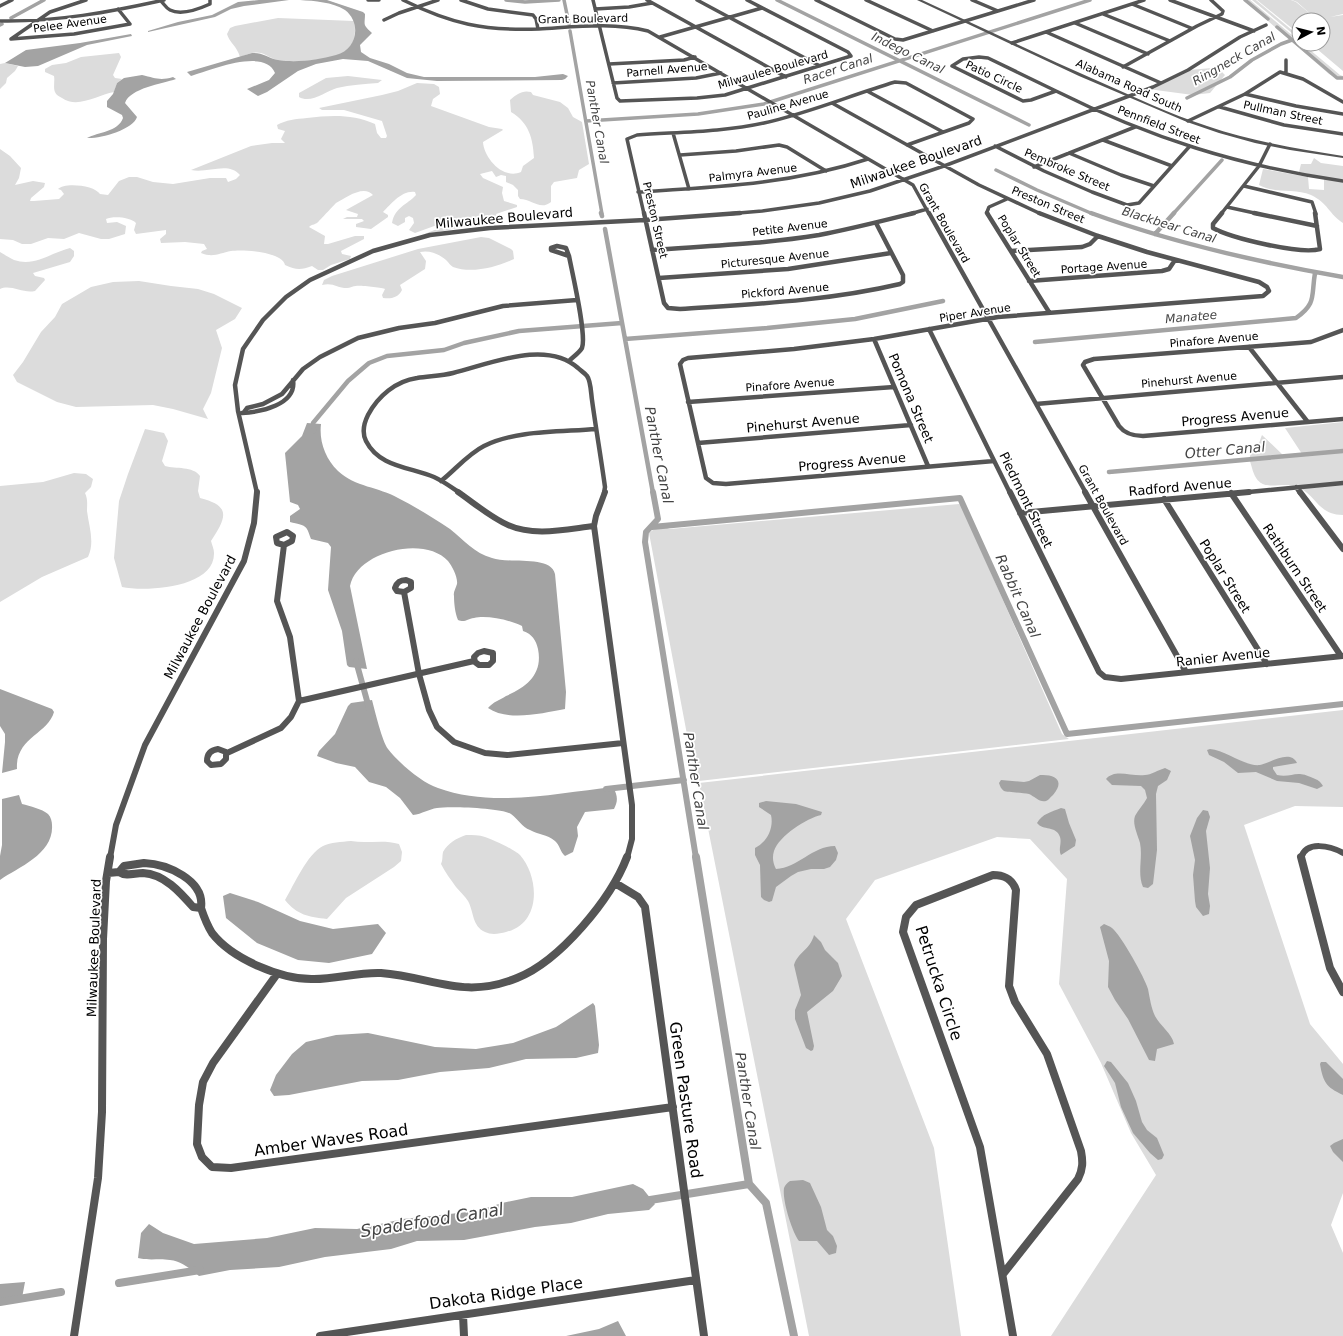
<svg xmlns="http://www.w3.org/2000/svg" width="1343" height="1336" font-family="'DejaVu Sans',sans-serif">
  <rect width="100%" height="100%" fill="#fff"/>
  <!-- green -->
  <path fill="#dcdcdc" d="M1244 0H1250L1299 41V44H1303L1340 75 1343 76V78H1336L1329 74Z
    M1252 0H1256L1299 36V39Z
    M1257 0H1291L1296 2 1314 17 1297 2 1292 0H1343V14L1330 17 1343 15V71L1311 44H1323V20H1299V34Z
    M278 18 354 21C356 29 355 42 350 48 340 61 293 63 278 60 272 59 267 55 261 53 254 51 246 55 240 57 237 46 229 42 227 34L230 28 235 26Z
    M119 53 121 57 113 75 115 78 122 79 117 83 114 92C97 95 78 109 62 98 59 96 56 95 55 92 53 87 55 81 54 76L45 72V69L52 65 66 63 81 57Z
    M5 63 18 66 15 71 7 78 6 83 0 89V64Z
    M1212 68 1219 69 1225 75 1210 93 1193 95 1148 89 1189 70Z
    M348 76 382 80 378 83C365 84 350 85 337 88 326 91 311 104 299 97V93L326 78Z
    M417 83 434 84 439 87 440 94 433 99 431 106 489 127 502 129 503 130 483 142C484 158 503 180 521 172L523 166 534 158C533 138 529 123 511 112L510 100C517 94 522 90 531 92L533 95 560 102 568 108 573 117 582 122 589 164 579 170 577 178 554 182 551 186V202C540 211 532 199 520 199L518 196V190L513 185 506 182V176L501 175 496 177 492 171 480 174 483 178 503 187 502 193 504 201 517 205V207L496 214 500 220 498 223 473 225 422 235 437 229 439 227 437 225 415 233 409 230 414 223 413 218 409 216 405 218V222L398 226 392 223C395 207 407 205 416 195L415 192C402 190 391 204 383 212L388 215V217L371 229 356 227V224L364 221 362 219H343L347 217H357L358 214 346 210 373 195C364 184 345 198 336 203 334 205 322 218 319 221 316 225 312 224 309 227L325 236 324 244H328L355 236H364V239L341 251 342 254 351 256 350 259 331 265 323 270H318L312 266C301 270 296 270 285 265 283 252 243 249 231 251 220 253 213 258 201 253L202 251 207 249 204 244 185 242 161 243 160 239 166 234V230L136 234 134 230 136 223C130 217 113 216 106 219L107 223 117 222 126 226 125 234 109 239H101L79 233 64 239 48 238 31 244H22L13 240 0 239V149L10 156 21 168 19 178 15 185 33 181 45 183 44 187 31 198 30 201H34L59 199 64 194 61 190 58 189C64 182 95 185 100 194L108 195 119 181 129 177H137L153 182 173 184 210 178H226L228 182 236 179 240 175C228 161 207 174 191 170L251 146 272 143H285L281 139 285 131 278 129 277 125C286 120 296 119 307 118 331 115 353 114 375 124L377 133 381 138H386L387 136 382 121 344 110H322L319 108 382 95 398 91Z
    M1314 158 1321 163 1343 166V223C1329 214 1328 203 1311 195 1295 188 1275 194 1259 185L1263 169 1308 177 1309 189 1324 190V177L1299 172 1301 164H1311Z
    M481 237 489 238 511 249 513 251 514 259C497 267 472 274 453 267 450 265 449 263 446 260 439 254 430 250 420 252L426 261 425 269 400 285 402 290C398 298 391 299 383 298L382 295 385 289C383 288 359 285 356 286 353 286 350 288 347 288 337 288 333 282 322 285L324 280 332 276 418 249Z
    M70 248 74 251V256L70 262 33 273 35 276 44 278 45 280 35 291C23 294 11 284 0 289V252C5 255 10 258 14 260 35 267 50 253 70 248Z
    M139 281 171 286 198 289 214 294 242 308 235 319 216 330 222 348 211 393 203 409 208 419 173 409 153 405 76 407 57 402 17 382 13 375 23 362 41 332 55 317 62 304 91 287 113 282Z
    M1343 422V515C1319 515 1317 497 1300 488 1281 478 1260 498 1252 468 1251 464 1249 460 1250 456 1252 451 1256 448 1259 443 1260 441 1261 437 1262 435L1283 455 1302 454 1285 428Z
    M145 429 164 433 168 441 162 461 165 466C176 469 193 466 200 476L198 491 200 498C232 506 226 518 211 541 212 545 214 549 214 553 215 588 146 592 122 587L114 558 119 501 128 474Z
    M74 473 86 474 93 479 91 487 85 493C88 499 87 505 87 511 89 527 95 542 88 557L42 577 0 602V486L43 482Z
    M959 504 961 505 1062 734 1069 739 699 781 695 777 649 533C656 527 662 525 670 529Z
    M1343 710V807L1295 806 1244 825 1310 1024 1343 1064V1193L1331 1225 1343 1253V1336H1051L1156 1175 1131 1133 1101 1063 1059 984 1067 879 1030 839 997 837 875 880 846 919 934 1148 961 1336H809L699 783Z
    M466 835C473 835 479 835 485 837 492 839 515 850 520 855 540 878 541 924 506 932 499 934 491 935 485 932 472 926 474 912 468 901 465 896 460 892 456 887 451 880 445 872 441 864 443 860 442 856 443 852 448 843 457 838 466 835Z
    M351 841C367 844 383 839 399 844L402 852 401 861 394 867 346 898 327 919C309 917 297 915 285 900 294 885 307 854 323 846 331 842 341 842 351 841Z"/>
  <!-- water -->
  <path fill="#a3a3a3" d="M259 0H289L244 6 231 9 215 17 148 32V31L178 22 212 15 238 2Z
    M300 0H327L363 12 365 14C365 25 362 24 372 33L360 45 361 52 370 58 389 64 407 73 424 77H535L563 74 568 76 565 79 562 80 437 81 407 78 368 61 343 59 316 64 298 71 267 92 258 96 247 89 269 80 275 73C265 47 209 71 191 76L187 72 252 53C262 52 268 58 278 60 296 63 318 60 336 55 357 50 362 23 345 10 332 2 315 1 300 0Z
    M131 34 132 36 87 45 38 66 25 67 5 63 26 50 80 43Z
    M142 75C155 78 160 81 173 77L176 79C162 84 130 88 125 103L137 117C133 130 99 139 87 138 98 132 118 132 123 118L122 115 107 107V101L113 94 117 83 124 78Z
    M307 423 321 424C319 441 325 458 338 471 355 487 379 487 398 498 416 507 433 518 450 529 464 540 474 553 492 558 508 564 551 555 555 574L566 692 565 709C543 713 508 722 488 708 493 702 500 700 506 696 527 687 543 674 538 649 536 640 532 634 523 631L522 626C510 620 487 615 474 618 467 619 465 623 458 620 455 613 454 603 454 596 453 592 456 588 457 584 458 577 452 566 448 561 425 535 357 551 350 586L367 669 349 667 347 665 342 631 328 590 331 547 328 543 311 539C306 524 306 526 290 522V516L300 509 298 505 290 502 285 453 302 436Z
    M0 689 52 709 54 712C48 734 15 738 17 769L2 773 5 742V734L0 726Z
    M372 700C375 711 382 741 388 749 398 762 422 783 438 788 492 808 558 793 613 787 618 796 618 801 614 809L585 812 577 827 578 836 573 852 565 856C560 852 560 845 555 841 547 834 538 835 530 830 522 827 518 819 511 814 502 808 449 806 437 808 429 809 422 814 413 815L400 798 386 787 369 782 355 767 336 763 317 756 319 751 335 734 348 706 351 703Z
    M1210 749C1226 750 1245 767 1260 765 1270 763 1290 749 1297 763L1273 767V769L1277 775C1293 778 1295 769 1313 778 1318 780 1320 781 1323 786L1317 789 1299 783 1277 781 1256 772 1238 773 1224 762 1209 755 1207 750Z
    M1165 768 1171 771 1167 780 1158 786 1156 794 1157 850 1153 884 1148 888 1143 887C1137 873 1143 858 1140 843 1138 835 1132 824 1135 816 1138 810 1144 804 1147 798L1145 790 1141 786 1112 785 1106 779C1115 768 1132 777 1145 775 1151 775 1158 770 1165 768Z
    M1040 775C1056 774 1065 781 1053 795 1050 797 1049 800 1046 801 1040 803 1034 796 1029 794 1023 793 1007 792 1004 791 1001 789 1000 786 999 783L1001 780 1024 782 1029 781Z
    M19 795 22 804C30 806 42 809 48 814 51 817 52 822 52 825 54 854 19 867 0 880V856L2 845V799Z
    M766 801 796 804 822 812 821 815C807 818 779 836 774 851 772 857 773 863 776 869 798 868 812 846 835 846L838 853 836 860 830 867 824 869H811L798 872 791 876 776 887 772 901 769 902 764 900 761 897 760 865 755 855V848C767 842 774 828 771 815L759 807V803Z
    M1061 808 1065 809 1069 823 1076 840 1075 846 1061 855C1058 849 1062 843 1060 837 1056 825 1043 831 1037 823 1042 814 1051 812 1061 808Z
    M1203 810 1208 811 1210 817 1206 831 1210 868 1208 894 1210 906 1209 914 1203 916 1196 907 1195 901 1193 875 1195 860 1190 836 1197 818Z
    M230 893 258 902 300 921 333 929 378 924 386 933 372 954 329 963 298 960 257 943 226 918 223 896Z
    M1104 924C1106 925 1110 926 1112 928 1121 935 1145 978 1148 989 1150 999 1151 1007 1155 1016 1160 1026 1172 1033 1174 1044L1157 1049 1155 1061 1149 1060 1128 1019 1115 1000 1108 987 1109 961 1100 927Z
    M814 935 821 942 825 950 838 963 842 976 833 991 807 1012 814 1046 813 1050 811 1051 806 1048 795 1019V1010L801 995 794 965C798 952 810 950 814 935Z
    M593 1003 595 1006 599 1045 598 1053 576 1058 526 1059 489 1068 440 1072 398 1080 362 1081 289 1095 274 1096 270 1090 276 1075 292 1054 306 1042 336 1035 368 1033 435 1047 476 1049 513 1043 556 1027Z
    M1107 1061 1111 1062 1128 1083 1136 1101 1142 1122 1147 1130 1157 1138 1164 1155 1162 1159 1158 1160 1150 1153 1133 1133 1121 1107 1115 1083 1104 1066Z
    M1321 1062H1326L1343 1079V1095C1326 1087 1323 1082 1320 1064Z
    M1343 1139V1162L1333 1152 1330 1146 1334 1143Z
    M803 1180 810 1183 821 1207 827 1230 833 1236 837 1246 836 1253 829 1255 817 1241H799C792 1232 782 1200 784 1188 785 1185 787 1183 790 1181Z
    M633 1184 643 1189 655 1204 649 1210 608 1214 571 1223 535 1227 464 1240 417 1241 391 1249 325 1257 279 1267 230 1270 199 1276C190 1269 182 1261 170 1260 158 1258 152 1261 138 1258L141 1233 149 1224 163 1233 194 1244 267 1238 315 1228 357 1229 403 1219 477 1211 502 1203 531 1197H572Z
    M25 1282 22 1298 0 1301V1284Z
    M618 1321 626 1336H566L599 1329Z"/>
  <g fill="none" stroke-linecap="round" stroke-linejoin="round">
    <!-- canal-far3 -->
    <path stroke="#a3a3a3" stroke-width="3.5" d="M506 0 525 2 559 0
      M564 0 569 24
      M777 0 1029 125
      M1245 0 1268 19
      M11 18 44 0
      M0 25 2 24
      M1277 27 1337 78H1343
      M570 31 602 214
      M1187 98 1230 77 1252 60 1281 44 1292 40
      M586 121 698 114 764 104 1090 0
      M996 170 1037 190 1093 214
      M1173 214 1222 160"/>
    <!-- canal-far2 -->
    <path stroke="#a3a3a3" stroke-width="4.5" d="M601 213 602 216
      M1091 213C1173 243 1257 262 1343 277
      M605 229 653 493
      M1155 234 1174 213
      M625 339 767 328 855 319 943 301
      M1035 342 1296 318C1317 303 1311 296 1315 273
      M314 431 313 423 348 381 369 363 387 356 444 350 464 343 519 331 622 323
      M1109 472 1343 451"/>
    <!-- canal-far1 -->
    <path stroke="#a3a3a3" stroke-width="6" d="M653 492 658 519 646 532 645 542 696 858
      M652 527 960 498 1067 734 1343 704
      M356 661 369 708
      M606 789 684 780"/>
    <!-- canal -->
    <path stroke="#a3a3a3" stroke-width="8" d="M696 857 749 1184 766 1203 794 1336
      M644 1201 749 1184
      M119 1283 200 1270
      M0 1302 61 1292"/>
    <!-- minor-far3 -->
    <path stroke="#555" stroke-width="3.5" d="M368 0H379
      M403 0C451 24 484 31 539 29 575 27 612 22 648 31L913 185 929 214
      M461 0 488 9 533 15 536 19 538 29
      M593 0 617 98 620 101 697 98 725 95 851 56 848 52 747 0
      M647 0 786 77
      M697 0 820 66
      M816 0 895 39 903 40 1034 0
      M866 0 933 31
      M972 0 998 11
      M1170 0 1254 31
      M161 1C164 4 166 8 170 10 182 16 199 9 210 4V0
      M1132 4 1191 28
      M0 6 12 0
      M595 9 629 7 652 3
      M1103 14 1170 41
      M384 20 399 13 438 0
      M0 21C56 22 110 12 164 0
      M1075 23 1148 54
      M1046 32 1161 83
      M660 37 762 8
      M11 39 74 34 130 24 118 9
      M11 39 50 12 86 0
      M1012 43 1144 0
      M979 57 988 58 1056 91 1031 100 1023 101 952 66 963 59Z
      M1286 60V72
      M609 64 684 60 695 57
      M1123 67 1197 26 1222 14 1223 11 1211 0
      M613 83 696 78 721 73
      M867 91 943 132
      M1056 91C1150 138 1239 166 1343 181
      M1245 94 1296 106 1343 114
      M832 103 979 185 1041 214
      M1220 107 1284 125 1343 134
      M1188 121 1245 94 1280 72 1303 79 1343 102
      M673 133 689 189
      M1103 140 1172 166
      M995 146 1044 171 1092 192 1127 205 1139 203 1189 147
      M1069 153 1121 175 1154 186
      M680 155 736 151 779 145 787 147 826 171
      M1034 167 1135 127
      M1244 186 1312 202 1316 214
      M638 192C717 187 792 184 868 159
      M1227 207 1259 214
      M644 214 627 139 637 135C679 132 723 132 764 123 809 113 851 95 895 82L906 83 973 119 969 123 907 145
      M727 214 762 211 819 203 870 191 944 166 1153 87 1188 70 1240 37 1266 25
      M910 214 927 209
      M988 214 987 212 989 207 1007 199
      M1221 214 1259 166 1270 144"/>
    <!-- minor-far2 -->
    <path stroke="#555" stroke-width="4.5" d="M644 213 664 303 668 308 680 309C754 304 828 301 900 284L903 282V275L876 223
      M929 213 1086 493
      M987 213 1049 312
      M1222 213 1213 224V228C1231 238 1301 255 1320 249L1315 213
      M1254 213 1317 226
      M557 246 566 248 569 256 551 250V248Z
      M652 250C707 246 764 244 819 235 851 229 882 221 914 213
      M1011 251 1082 247 1090 244 1098 236
      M569 256C572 272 587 335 582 348 579 353 573 357 569 361
      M659 278 788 269 891 253
      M1029 281 1162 271 1169 269 1175 260
      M929 329 1010 493
      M1343 330 1311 342 1094 359 1085 362 1083 365 1119 426C1125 434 1133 436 1143 436L1343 419
      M874 339 928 466
      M1249 347 1307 421
      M688 402 894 387
      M1036 404 1343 377
      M244 412 247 408 263 404 282 394 303 369 320 357 358 338 399 328 435 323 503 306 577 300
      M242 413C260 412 297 405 293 380
      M698 443 911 425
      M994 461 726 484 713 483 706 478 680 364 683 360 688 358 794 349 874 339 998 317 1263 296 1269 291 1267 287 1259 282 1147 252 1098 236 1039 213
      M441 481C455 470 468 454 484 446 515 430 562 432 596 429
      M1296 487 1300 493
      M257 493 238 411 235 385 243 349 263 320 286 297 310 280 373 251 430 235 490 228 645 220 740 213
      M460 493C451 487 443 481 434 477 410 467 379 467 366 441 362 433 364 423 368 415 378 396 396 381 417 378 429 376 441 376 453 373 490 364 546 339 578 368 581 371 585 373 587 376 591 381 591 394 592 400 596 429 601 458 605 487L604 493
      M1238 493 1343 483"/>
    <!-- minor-far1 -->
    <path stroke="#555" stroke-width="6" d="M458 492C474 503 490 517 508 525 534 537 567 529 594 526
      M1010 492 1099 672 1105 677 1121 679 1343 656
      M1085 492 1186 672
      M1300 492 1343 549
      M1231 493 1341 656
      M1164 499 1267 664
      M1020 513 1249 492
      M594 526 632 805V839L627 858
      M594 526 596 516 605 492
      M287 532 293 536 292 541 284 545 277 543 276 537Z
      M406 580 411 582V588L404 592 397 591 395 588C397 582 400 580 406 580Z
      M404 592 419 674 429 710 437 727 454 742 485 753 507 755 623 743
      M484 651 493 653V661L489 665H479L475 662 474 657 478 653Z
      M299 701 474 661
      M218 749 226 752V759L221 764 211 765 207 761C207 754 211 750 218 749Z
      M227 753 281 728 291 717 299 701 290 637 277 601 284 545
      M110 858 116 825 145 745 244 561 254 523 257 492
      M1301 858C1306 840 1331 846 1343 853"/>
    <!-- minor -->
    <path stroke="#555" stroke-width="8" d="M1301 857 1330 968 1343 992
      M144 863C167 864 205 880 201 908L193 907C180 892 164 874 143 873 134 873 127 877 119 872L124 866Z
      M108 873 119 872
      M615 883 638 897 645 907 704 1336
      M201 908C204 917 207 925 212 933 232 959 282 980 314 979 337 979 358 972 381 973 433 977 463 1000 517 978 560 961 611 899 627 857
      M277 974 213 1063 203 1082 199 1105 197 1144 202 1157 212 1167 231 1168 673 1107
      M1003 1274 1078 1179C1083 1169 1083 1162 1081 1151L1047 1054 1015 1002 1009 986 1016 890C1012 879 1005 875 993 875L916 905 906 917 903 932 980 1147 1013 1336
      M463 1315 464 1336
      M74 1336 98 1178 102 1112 103 939 106 881 110 857
      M320 1336 696 1280"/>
    <!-- tertiary -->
    <path fill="#555" fill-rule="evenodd" d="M917 0H922C981 27 1039 55 1098 81 1134 97 1170 114 1207 126 1251 141 1297 149 1343 156V158L1290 150 1255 143 1219 133 1187 122 1079 76Z"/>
  </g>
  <g text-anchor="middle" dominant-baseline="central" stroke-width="3.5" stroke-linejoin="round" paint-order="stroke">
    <!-- far-street labels -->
    <g font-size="11" fill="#000" stroke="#fff">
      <text transform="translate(583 19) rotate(-1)">Grant Boulevard</text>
      <text transform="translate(70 24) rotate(-8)">Pelee Avenue</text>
      <text transform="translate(667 70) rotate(-5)">Parnell Avenue</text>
      <text transform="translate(773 70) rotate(-16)">Milwaulee Boulevard</text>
      <text transform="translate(994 77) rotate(25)">Patio Circle</text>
      <text transform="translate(1129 86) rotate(24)">Alabama Road South</text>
      <text transform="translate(788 105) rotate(-16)">Pauline Avenue</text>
      <text transform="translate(1283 113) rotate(12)">Pullman Street</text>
      <text transform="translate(1159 125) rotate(21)">Pennfield Street</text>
      <text transform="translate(1067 170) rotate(23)">Pembroke Street</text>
      <text transform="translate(753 173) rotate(-7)">Palmyra Avenue</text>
      <text transform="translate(1048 205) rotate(23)">Preston Street</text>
      <text transform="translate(655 220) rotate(77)">Preston Street</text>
      <text transform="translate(944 223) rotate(60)">Grant Boulevard</text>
      <text transform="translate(790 228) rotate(-7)">Petite Avenue</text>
      <text transform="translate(1019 246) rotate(58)">Poplar Street</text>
      <text transform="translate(775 259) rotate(-6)">Picturesque Avenue</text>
      <text transform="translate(1104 267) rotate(-4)">Portage Avenue</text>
      <text transform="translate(785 291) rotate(-5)">Pickford Avenue</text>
      <text transform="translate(975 313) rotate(-9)">Piper Avenue</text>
      <text transform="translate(1214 340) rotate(-5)">Pinafore Avenue</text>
      <text transform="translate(1189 380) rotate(-5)">Pinehurst Avenue</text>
      <text transform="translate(790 385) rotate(-4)">Pinafore Avenue</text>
      <text transform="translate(1103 505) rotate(61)">Grant Boulevard</text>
    </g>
    <!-- far-water labels -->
    <g font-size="12" font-style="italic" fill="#444" stroke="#fff">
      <text transform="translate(908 53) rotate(26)">Indego Canal</text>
      <text transform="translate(1234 59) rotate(-30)">Ringneck Canal</text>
      <text transform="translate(838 69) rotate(-18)">Racer Canal</text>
      <text transform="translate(597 122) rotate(80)">Panther Canal</text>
      <text transform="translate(1169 225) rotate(17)">Blackbear Canal</text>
      <text transform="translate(1191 317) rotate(-5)">Manatee</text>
    </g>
    <!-- street labels -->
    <g font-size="13" fill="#000" stroke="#fff">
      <text transform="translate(916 162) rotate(-19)">Milwaukee Boulevard</text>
      <text transform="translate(504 218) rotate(-5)">Milwaukee Boulevard</text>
      <text transform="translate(911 398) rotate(67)">Pomona Street</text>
      <text transform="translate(1235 417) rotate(-5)">Progress Avenue</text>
      <text transform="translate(803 423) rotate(-5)">Pinehurst Avenue</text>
      <text transform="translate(852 462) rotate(-5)">Progress Avenue</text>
      <text transform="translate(1180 487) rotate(-5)">Radford Avenue</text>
      <text transform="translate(1026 500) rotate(64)">Piedmont Street</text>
      <text transform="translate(1295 568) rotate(56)">Rathburn Street</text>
      <text transform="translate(1225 576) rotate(58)">Poplar Street</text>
      <text transform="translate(200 617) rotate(-62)">Milwaukee Boulevard</text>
      <text transform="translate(1223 657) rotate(-6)">Ranier Avenue</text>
      <text transform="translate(94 948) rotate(-88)">Milwaukee Boulevard</text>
    </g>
    <!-- water labels -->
    <g font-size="14" font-style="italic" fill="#444" stroke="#fff">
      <text transform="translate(1225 450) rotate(-5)">Otter Canal</text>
      <text transform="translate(659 455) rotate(79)">Panther Canal</text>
      <text transform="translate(1018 596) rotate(66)">Rabbit Canal</text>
      <text transform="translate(696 781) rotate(81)">Panther Canal</text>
      <text transform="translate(748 1101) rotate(81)">Panther Canal</text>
    </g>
    <!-- near-street labels -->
    <g font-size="16" fill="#000" stroke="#fff">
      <text transform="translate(939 983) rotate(72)">Petrucka Circle</text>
      <text transform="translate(686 1100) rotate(82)">Green Pasture Road</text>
      <text transform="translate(331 1140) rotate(-8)">Amber Waves Road</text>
      <text transform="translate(506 1293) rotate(-8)">Dakota Ridge Place</text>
    </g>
    <!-- near-water labels -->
    <g font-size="17" font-style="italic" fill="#444" stroke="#fff">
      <text transform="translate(432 1220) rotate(-9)">Spadefood Canal</text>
    </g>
  </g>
  <!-- north arrow -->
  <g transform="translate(1311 32) rotate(83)"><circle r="19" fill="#ffffff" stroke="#999999"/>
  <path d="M0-3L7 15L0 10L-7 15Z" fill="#000000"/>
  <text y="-6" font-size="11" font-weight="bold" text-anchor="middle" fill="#000000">N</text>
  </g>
</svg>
